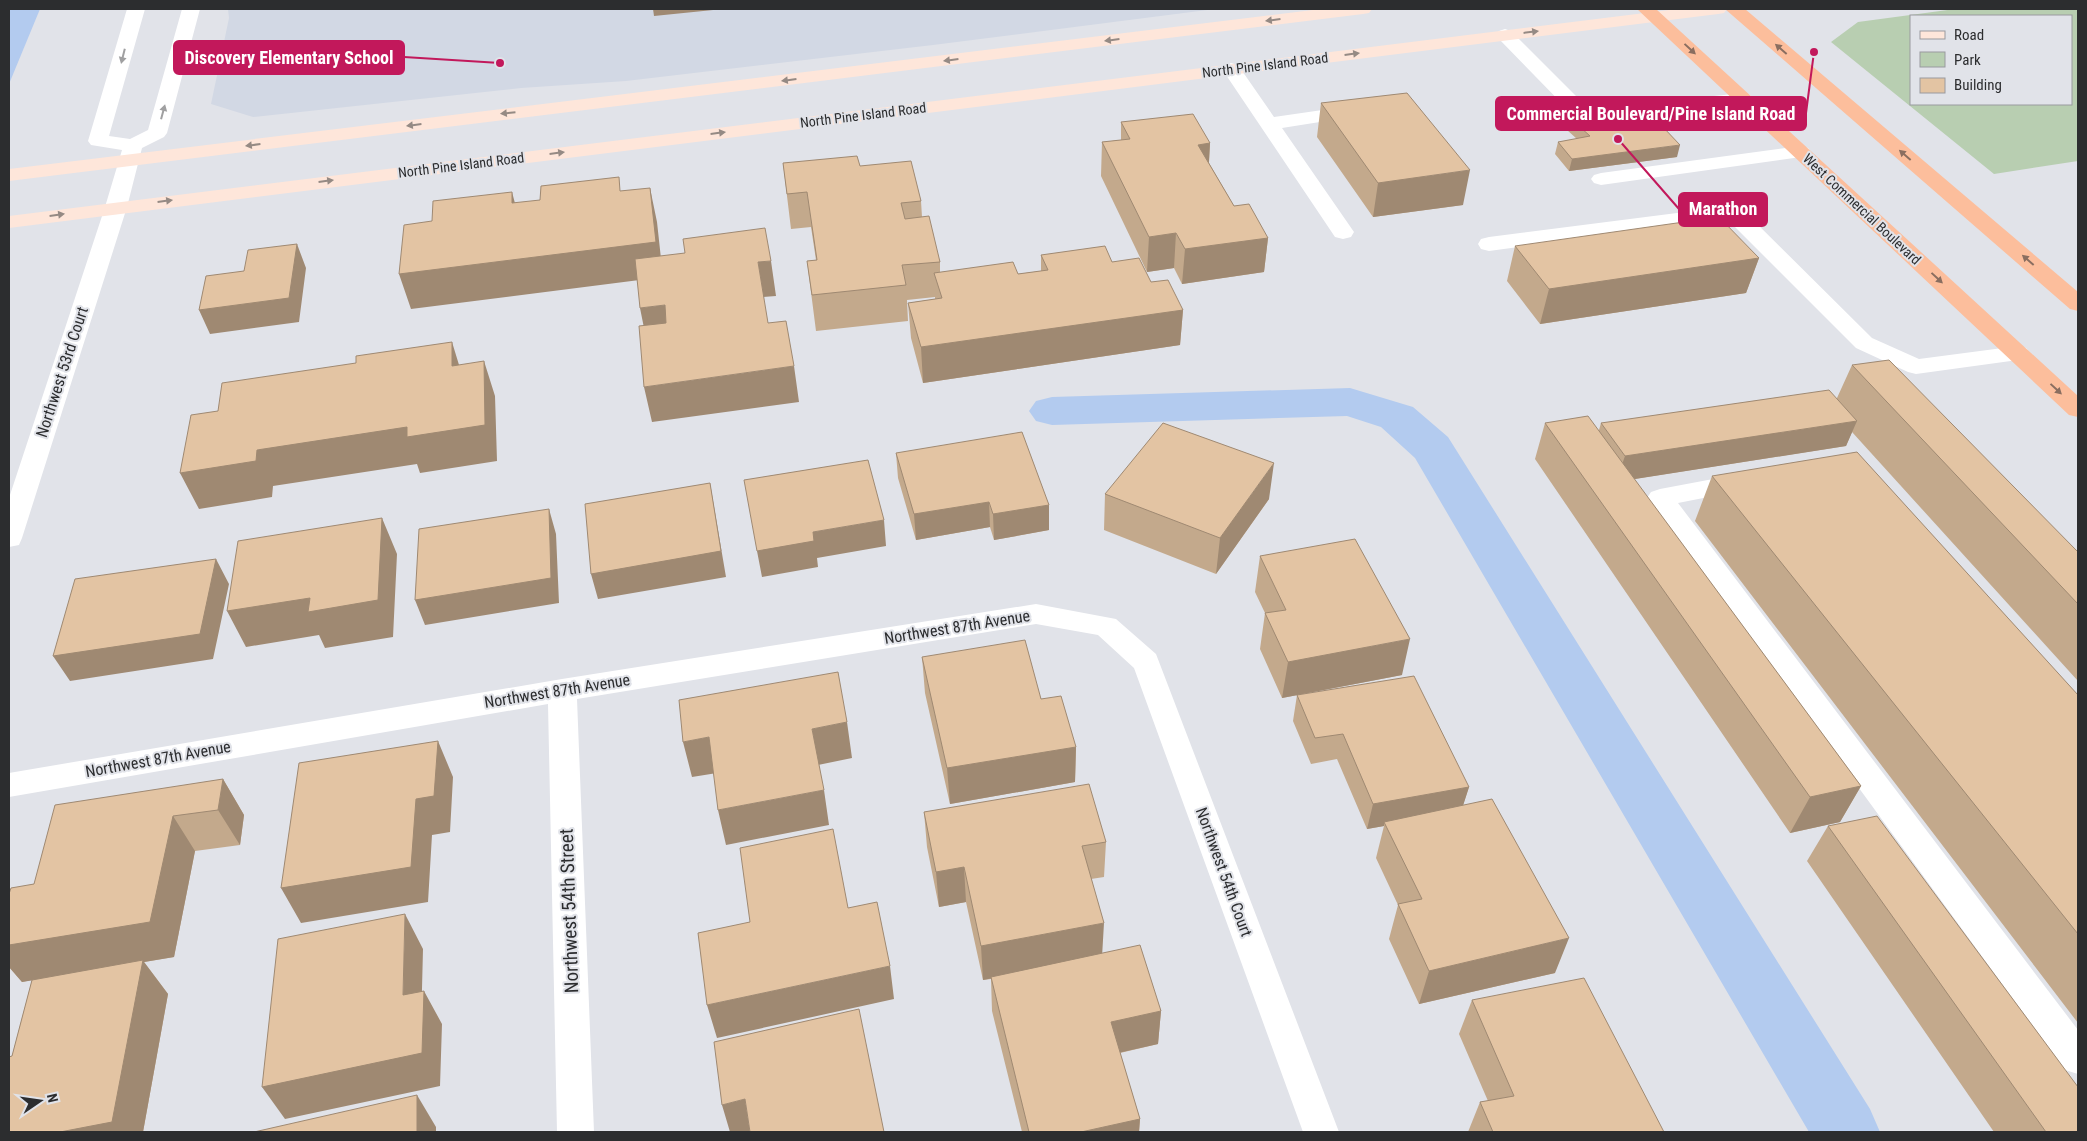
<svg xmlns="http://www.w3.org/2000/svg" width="2087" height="1141" font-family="'Roboto Condensed',sans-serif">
  <rect width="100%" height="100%" fill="#e1e3e9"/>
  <!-- built -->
  <path fill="#d2d8e4" d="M228 9H1215L933 45 626 81 521 88 253 117 211 104 229 18Z"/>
  <!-- green -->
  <path fill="#b8ceb1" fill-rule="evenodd" d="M1955 9H2078V161L1994 174 1831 42 1858 22ZM1911 16H2071V104H1911Z"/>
  <!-- water -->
  <path fill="#b3cbef" d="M9 9H40L9 84Z"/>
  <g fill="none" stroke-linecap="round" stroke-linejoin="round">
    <!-- canal -->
    <path fill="#b3cbef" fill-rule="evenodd" d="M1350 388 1413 407 1448 437 1870 1109 1880 1132H1809L1415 458 1381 427 1347 416 1052 425 1036 421 1029 411 1036 401 1052 397Z"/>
    <!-- service -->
    <path fill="#fff" fill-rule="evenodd" d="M1505 29 1511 31 1589 109 1743 93 1750 95 1753 99 1750 103 1743 105 1584 121 1577 119 1499 39 1496 35 1499 31Z
      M1231 63 1238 65 1274 117 1357 105 1364 107 1367 111 1364 115 1282 128 1354 232 1351 237 1343 239 1335 237 1222 69 1224 65Z
      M1801 146 1808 148 1811 152 1808 156 1601 185 1594 183 1591 179 1594 175 1601 173Z
      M1732 206 1740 207 1872 338 1919 359 2018 346 2026 348 2030 353 2026 358 2018 360 1916 374 1908 372 1856 348 1727 219 1489 251 1481 249 1478 244 1481 239 1489 237Z
      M1745 473 1754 476 1758 482 1754 488 1678 503 2078 1030V1074L2065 1070 1647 498 1651 492 1660 489Z"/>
    <!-- minor -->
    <path fill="#fff" fill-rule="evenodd" d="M127 9H145L109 136 130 139 148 130 182 9H200L167 133 164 137 142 148 127 207 22 538 19 545 9 547V498L105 207 122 150 91 145 88 141Z
      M1036 604 1116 619 1156 654 1339 1132H1303L1134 668 1098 635 1036 624 577 699 594 1132H557L548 704 9 797V773L562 679Z"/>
    <!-- secondary -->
    <path fill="#fee6da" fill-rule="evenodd" d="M1321 9H1372L1369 13 1363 14 9 181V169Z
      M1677 9H1727L1724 13 1718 14 9 228V216Z"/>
    <!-- trunk -->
    <path fill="#fcbe9c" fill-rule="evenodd" d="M1637 9H1656L2078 396V417L2069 415Z
      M1725 9H1745L2078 292V311L2070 309Z"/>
  </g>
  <!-- wall -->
  <path fill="#c3a98c" d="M1321 103 1463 205 1373 217 1317 137Z
    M1570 118 1677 157 1569 171 1555 154 1558 142 1577 139 1567 130Z
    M1121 122 1210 143 1209 163 1234 206 1268 238 1264 272 1182 284 1174 268 1147 272 1101 176 1102 142 1121 140Z
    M783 163 860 166 921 201 922 217 940 262V272L1018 274 1041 271V255L1112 262 1151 282 1183 310 1180 345 923 383 911 338 908 303 935 299V297L907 300 908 321 816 331 807 261 816 260 811 227 791 229Z
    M1515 246 1759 258 1746 293 1540 324 1507 281Z
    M1852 365 2078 552V681L1852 432 1846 446 1634 479 1861 786 1840 822 1790 833 1535 459 1545 423 1599 430 1601 423 1837 398Z
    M896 453 1049 505V530L994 540 990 527 916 540 898 478Z
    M1712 476 2078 695V1023L1695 521Z
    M1105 494 1269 499 1216 574 1104 530Z
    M1260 556 1402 675 1282 698 1260 649 1265 613 1255 592Z
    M922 657 1041 699 1076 747 1075 782 950 804 925 693Z
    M1297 695 1469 787 1463 805 1555 973 1419 1004 1389 939 1398 905 1376 858 1384 826 1367 829 1337 759 1311 764 1293 721Z
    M223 779 244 815 240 845 195 851 174 957 144 962 168 994 143 1132H9L12 1056 32 980 22 982 9 967V894L34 884Z
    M924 812 1106 842 1104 877 1091 879 1102 954 1161 1011 1158 1044 1120 1053 1140 1119 1139 1132H1022L992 1011 991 979 983 980 966 902 939 907 927 847Z
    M1828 826 2078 1132H1994L1807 861Z
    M1472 1000 1664 1132H1468L1480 1102 1488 1101 1459 1034Z"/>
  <!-- shaded-wall -->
  <path fill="#9f8972" d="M653 9H723L654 16Z
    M1210 143 1208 177 1198 145Z
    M1680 145 1677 157 1569 171 1572 159Z
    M1470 170 1463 205 1373 217 1378 183Z
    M650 188 657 222 663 277 411 309 399 274Z
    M512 192 521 226 512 203Z
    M1176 233 1174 268 1147 272 1149 237Z
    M1268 238 1264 272 1182 284 1185 249Z
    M297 244 306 268 299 322 210 334 199 310Z
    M1759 258 1746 293 1540 324 1549 289Z
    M771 261 776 296 763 297 758 262Z
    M665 305 672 340 647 343 640 308Z
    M1183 310 1180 345 923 383 921 347Z
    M452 342 463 378 452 366Z
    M484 361 495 396 497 461 420 473 417 464 273 486 272 497 199 509 180 473 257 450Z
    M794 366 799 402 652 422 644 387Z
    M1857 421 1846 446 1616 482 1625 456Z
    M1274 463 1269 499 1216 574 1220 538Z
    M710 483 726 577 598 599 591 574Z
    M989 502 990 527 916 540 914 514Z
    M1049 505V530L994 540 993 514Z
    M549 509 556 534 559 603 425 625 415 600Z
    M382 518 397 554 393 637 325 648 319 635 246 647 227 611Z
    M884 520 886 546 817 558 818 567 762 577 757 551 813 532Z
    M216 559 229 584 213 659 70 681 53 656Z
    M1410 639 1402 675 1282 698 1288 662Z
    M847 722 852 758 818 765 812 729Z
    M709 737 717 773 692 777 683 742Z
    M438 741 453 777 450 832 432 835 428 902 301 923 281 888 416 799Z
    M1076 747 1075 782 950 804 947 768Z
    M223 779 244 815 240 845 218 810Z
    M1861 786 1840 822 1790 833 1810 797Z
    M1469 787 1461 812 1384 822V826L1367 829 1373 804Z
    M824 790 829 825 726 845 718 810Z
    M173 816 195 851 174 957 144 962 168 994 143 1132H60L143 962 22 982 9 967V945Z
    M964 867 966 902 939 907 936 872Z
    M405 914 423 949 421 1028 403 995Z
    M1104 923 1102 957 983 980 981 946Z
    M1569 938 1555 973 1419 1004 1429 971Z
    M890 966 894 999 717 1038 707 1005Z
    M424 991 442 1024 440 1086 285 1119 262 1087Z
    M1161 1011 1158 1044 1109 1055 1111 1022Z
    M417 1095 436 1127V1132H417Z
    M745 1099 750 1132H730L722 1105Z
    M1140 1119 1139 1132H1081Z"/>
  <!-- building -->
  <path fill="#e3c4a3" stroke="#9f8972" d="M1407 93 1470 170 1378 183 1321 103Z
    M1645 108 1680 145 1572 159 1558 142 1590 136 1570 118Z
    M1193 114 1210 143 1198 145 1234 206 1249 204 1268 238 1185 249 1176 233 1149 237 1102 142 1130 139 1121 122Z
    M857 156 860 166 911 161 921 201 901 203 905 219 929 216 940 262 902 265 906 285 812 295 807 261 817 260 807 192 787 194 783 163Z
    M619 177 620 191 650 188 656 242 399 274 404 225 432 221 433 201 512 192V203L540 200 541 186Z
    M1719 217 1759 258 1549 289 1515 246Z
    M765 228 771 261 758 262 768 323 786 321 794 366 644 387 639 326 666 323 665 305 640 308 635 259 685 253 683 239Z
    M297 244 289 298 199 310 206 276 244 271 248 250Z
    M1105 246 1112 262 1139 258 1151 282 1168 280 1183 310 921 347 908 303 942 298 934 273 1013 262 1018 274 1048 270 1041 255Z
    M452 342V366L484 361 485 425 407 437V427L257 450 256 461 180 473 191 415 218 411 222 383 356 363V356Z
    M1889 360 2078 552V604L1852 365Z
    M1829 390 1857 421 1625 456 1601 423Z
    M1588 416 1861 786 1810 797 1545 423Z
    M1163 423 1274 463 1220 538 1105 494Z
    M1022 432 1049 505 993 514 989 502 914 514 896 453Z
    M1857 452 2078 695V934L1712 476Z
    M868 460 884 520 813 532 814 541 757 551 744 480Z
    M710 483 721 551 591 574 585 504Z
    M549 509 551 578 415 600 419 529Z
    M382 518 378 600 308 612 310 598 227 611 238 541Z
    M1355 539 1410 639 1288 662 1265 613 1286 610 1260 556Z
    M216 559 200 634 53 656 75 579Z
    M1025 640 1041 699 1061 696 1076 747 947 768 922 657Z
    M838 672 847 722 812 729 824 790 718 810 709 737 683 742 679 700Z
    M1414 676 1469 787 1373 804 1343 734 1315 738 1297 695Z
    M438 741 434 796 416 799 411 867 281 888 299 763Z
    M223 779 218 810 173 816 150 922 9 945V894L11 888 34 884 55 805Z
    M1089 784 1106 842 1082 846 1104 923 981 946 964 867 936 872 924 812Z
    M1492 799 1569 938 1429 971 1398 904 1422 899 1384 822Z
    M1877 816 2078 1087V1132H2046L1828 826Z
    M833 829 848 908 877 902 890 966 707 1005 698 933 750 922 740 848Z
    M405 914 403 995 424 991 422 1053 262 1087 278 939Z
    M1140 945 1161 1011 1111 1022 1140 1119 1081 1132H1029L991 977Z
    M143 960 112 1122 60 1132H9V1057L12 1056 32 980Z
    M1584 978 1664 1132H1493L1480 1102 1514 1096 1472 1000Z
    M859 1009 884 1132H750L745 1099 722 1105 714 1042Z
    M417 1095V1132H254Z"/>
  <!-- one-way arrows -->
  <defs><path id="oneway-solid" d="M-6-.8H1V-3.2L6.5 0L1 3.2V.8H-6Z" transform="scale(1.25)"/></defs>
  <g fill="#958a84">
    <use href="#oneway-solid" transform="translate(1273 20) rotate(173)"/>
    <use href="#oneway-solid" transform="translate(1531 32) rotate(-7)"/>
    <use href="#oneway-solid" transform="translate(1112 40) rotate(173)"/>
    <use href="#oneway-solid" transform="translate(1352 54) rotate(-7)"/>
    <use href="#oneway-solid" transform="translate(951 60) rotate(173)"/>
    <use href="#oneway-solid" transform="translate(789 80) rotate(173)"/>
    <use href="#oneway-solid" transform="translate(508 113) rotate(174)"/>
    <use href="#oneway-solid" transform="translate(414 125) rotate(173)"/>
    <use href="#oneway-solid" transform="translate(718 133) rotate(-7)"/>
    <use href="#oneway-solid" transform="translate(253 145) rotate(173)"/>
    <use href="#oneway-solid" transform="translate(557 153) rotate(-7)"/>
    <use href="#oneway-solid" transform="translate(326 181) rotate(-7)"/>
    <use href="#oneway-solid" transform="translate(165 201) rotate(-7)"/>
    <use href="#oneway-solid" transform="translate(57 215) rotate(-8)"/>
  </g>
  <g fill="#8a6e60">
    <use href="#oneway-solid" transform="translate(1690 49) rotate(43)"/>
    <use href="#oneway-solid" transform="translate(1781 49) rotate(-139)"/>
    <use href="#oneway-solid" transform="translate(1905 155) rotate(-139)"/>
    <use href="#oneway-solid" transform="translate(2028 260) rotate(-139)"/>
    <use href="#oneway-solid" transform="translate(1937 278) rotate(43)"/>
    <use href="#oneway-solid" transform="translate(2056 389) rotate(43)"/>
  </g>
  <g fill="#a0a0a1">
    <use href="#oneway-solid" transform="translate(123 56) rotate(104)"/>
    <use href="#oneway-solid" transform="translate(163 112) rotate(-75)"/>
  </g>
  <g text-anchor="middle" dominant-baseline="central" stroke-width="4" stroke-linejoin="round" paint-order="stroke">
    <!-- far-street labels -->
    <g font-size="14" fill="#2c2d2f" stroke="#e1e3e9">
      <text transform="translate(1265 65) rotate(-7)">North Pine Island Road</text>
      <text transform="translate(863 115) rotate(-7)">North Pine Island Road</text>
      <text transform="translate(461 165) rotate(-7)">North Pine Island Road</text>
      <text transform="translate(1862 209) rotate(43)">West Commercial Boulevard</text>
    </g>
    <!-- street labels -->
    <g font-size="16" fill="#2c2d2f" stroke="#e1e3e9">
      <text transform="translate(62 372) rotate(-72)">Northwest 53rd Court</text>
      <text transform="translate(957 627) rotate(-9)">Northwest 87th Avenue</text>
      <text transform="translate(557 691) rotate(-9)">Northwest 87th Avenue</text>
      <text transform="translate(158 759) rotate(-10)">Northwest 87th Avenue</text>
      <text transform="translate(1224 872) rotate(70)">Northwest 54th Court</text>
    </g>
    <!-- near-street labels -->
    <g font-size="19" fill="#2c2d2f" stroke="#e1e3e9">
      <text transform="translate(569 911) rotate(-92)">Northwest 54th Street</text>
    </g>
  </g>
  <!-- callouts -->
  <path fill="none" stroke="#c2185b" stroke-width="2" d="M500 63L404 57M1814 52L1806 113M1618 139L1679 209"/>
  <g fill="#c2185b" stroke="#e1e3e9" stroke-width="2">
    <circle cx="500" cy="63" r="5"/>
    <circle cx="1814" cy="52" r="5"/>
    <circle cx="1618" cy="139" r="5"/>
  </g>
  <g fill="#c2185b" stroke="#c2185b" stroke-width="2">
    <rect x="174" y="41" width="230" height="33" rx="5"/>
    <rect x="1496" y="97" width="310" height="33" rx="5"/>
    <rect x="1679" y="193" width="88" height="33" rx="5"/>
  </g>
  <g font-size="18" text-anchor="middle" font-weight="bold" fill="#fff">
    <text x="289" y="64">Discovery Elementary School</text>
    <text x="1651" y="120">Commercial Boulevard/Pine Island Road</text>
    <text x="1723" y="215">Marathon</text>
  </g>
  <!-- border -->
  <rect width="2087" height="1141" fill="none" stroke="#2c2d2f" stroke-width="20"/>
  <!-- legend -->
  <rect x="1910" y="15" width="162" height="90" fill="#e1e3e9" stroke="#999a9f"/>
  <rect x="1920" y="31" width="25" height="8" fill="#fee6da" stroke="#999a9f"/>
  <text x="1954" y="40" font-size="15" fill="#2c2d2f">Road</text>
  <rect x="1920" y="52" width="25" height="15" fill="#b8ceb1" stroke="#999a9f"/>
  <text x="1954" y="65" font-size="15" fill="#2c2d2f">Park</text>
  <rect x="1920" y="78" width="25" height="15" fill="#e3c4a3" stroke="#999a9f"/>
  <text x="1954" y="90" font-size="15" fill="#2c2d2f">Building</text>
  <!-- north arrow -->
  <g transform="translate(40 1101) rotate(77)" stroke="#e1e3e9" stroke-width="4" paint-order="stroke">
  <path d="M0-4L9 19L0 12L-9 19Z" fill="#2c2d2f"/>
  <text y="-8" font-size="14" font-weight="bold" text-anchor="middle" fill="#2c2d2f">N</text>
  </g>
</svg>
